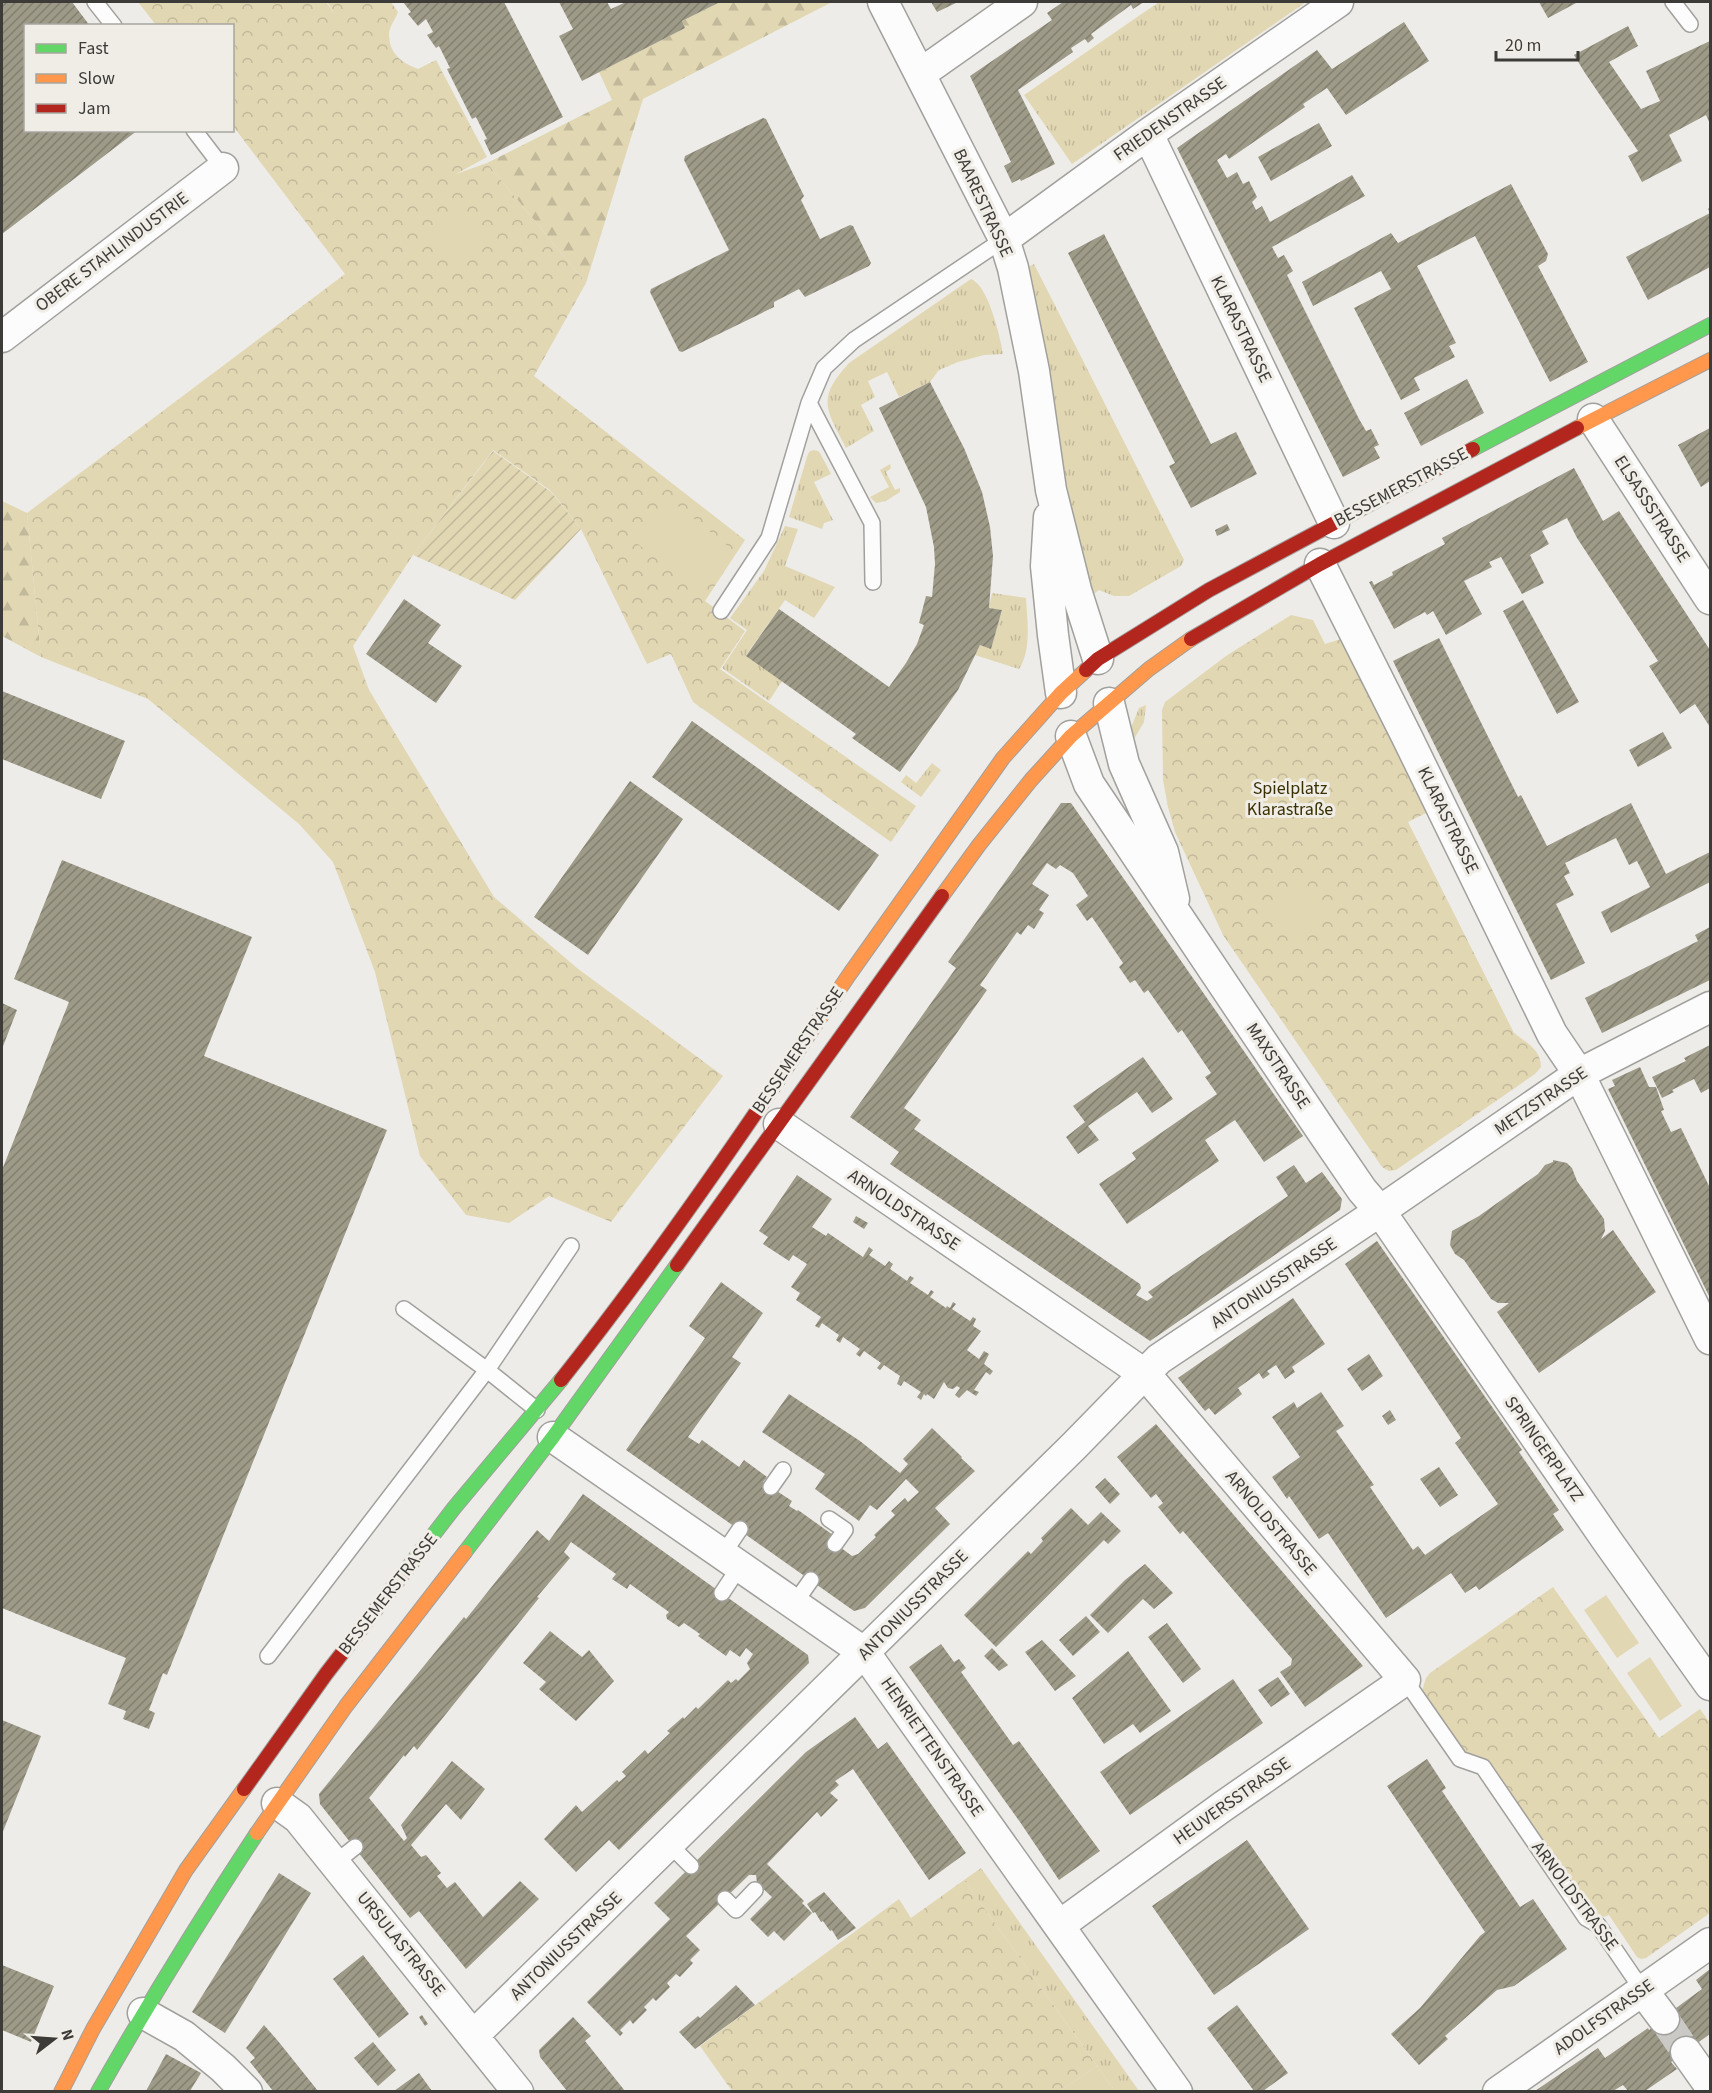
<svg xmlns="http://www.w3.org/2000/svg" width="1712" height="2093" font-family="'Source Sans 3',sans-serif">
  <defs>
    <pattern id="grass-tufts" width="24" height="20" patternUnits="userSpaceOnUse" patternTransform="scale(1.5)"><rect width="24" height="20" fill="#e1d7b3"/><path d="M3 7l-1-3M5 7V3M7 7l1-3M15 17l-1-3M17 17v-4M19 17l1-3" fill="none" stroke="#c2b99b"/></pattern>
    <pattern id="forest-firs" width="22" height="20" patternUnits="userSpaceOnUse" patternTransform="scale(1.5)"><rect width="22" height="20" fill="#e1d7b3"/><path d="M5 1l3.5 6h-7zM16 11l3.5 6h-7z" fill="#c2b99b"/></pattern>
    <pattern id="park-crowns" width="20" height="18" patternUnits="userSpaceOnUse" patternTransform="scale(1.5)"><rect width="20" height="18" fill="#e1d7b3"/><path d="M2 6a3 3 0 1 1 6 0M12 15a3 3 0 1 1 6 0" fill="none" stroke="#c2b99b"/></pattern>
    <pattern id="garden-furrows" width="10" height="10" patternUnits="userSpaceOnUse" patternTransform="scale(1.5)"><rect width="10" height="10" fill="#e1d7b3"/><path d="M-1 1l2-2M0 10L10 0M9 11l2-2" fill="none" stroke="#c2b99b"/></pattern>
    <pattern id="building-hatch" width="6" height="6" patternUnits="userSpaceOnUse" patternTransform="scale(1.5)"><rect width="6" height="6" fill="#9e9a88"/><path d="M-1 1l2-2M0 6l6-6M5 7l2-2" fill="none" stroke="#827f70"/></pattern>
  </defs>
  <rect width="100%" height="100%" fill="#edece8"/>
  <!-- grass -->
  <path fill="url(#grass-tufts)" d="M1159 2H1306L1072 164 1024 95Z
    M1034 264 1184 560 1181 566 1129 596H1114L1099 590 1091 596 1082 573 1041 335 1027 268Z
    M971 279C988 285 1000 336 1003 354L984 355 958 362 939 370 930 382 899 397 887 372 868 381 875 397 861 405 874 431 846 448C826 409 816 399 849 363Z
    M813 450 818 451 820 453 831 474 814 482 833 520 824 523 822 529 789 517 807 457 809 452Z
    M890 464 891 468 886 472 895 490 900 488V492L886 501 876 503 870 497 889 487 880 470Z
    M785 526 798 529 785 566 835 587 814 618 785 600 746 655 782 681 769 701 722 668 747 630 730 618 764 571Z
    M992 593 1026 598C1027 620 1032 649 1019 669L975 655 980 645 991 648 1002 611 989 608Z
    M1146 705 1144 722 1131 744 1130 730 1139 708Z
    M932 763 941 770 921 797 901 782 906 775 916 783Z
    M981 1868 1139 2091H1115L964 1880Z"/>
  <!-- forest -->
  <path fill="url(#forest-firs)" d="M720 2H832L643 99 586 283 487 163 612 100 599 72 685 28 682 21Z
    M2 501 27 513 41 657 2 636Z"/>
  <!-- park -->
  <path fill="url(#park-crowns)" d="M138 2H326L335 14 327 2H391L398 12C396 18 389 27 389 34 389 54 402 63 418 69L436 60 487 157 456 174 487 163 586 283 534 376 745 540 705 601 745 631 720 669 916 806 891 842 693 702 671 654 647 664 581 529 551 491 493 450 413 555 353 646 369 690 494 897 577 968 723 1076 611 1222 549 1196 509 1223 466 1215 420 1156 375 972 333 862 299 824 148 699 41 657 27 513 345 274 233 126 232 26 156 25Z
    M1291 615 1313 620 1325 644 1341 639 1428 812 1408 822 1514 1033C1527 1043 1541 1050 1541 1067L1535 1074 1396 1170 1389 1171 1382 1167 1223 935 1175 832 1168 807 1163 780 1162 710 1165 702 1226 656Z
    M1553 1587 1659 1738 1700 1709 1710 1723V1913L1646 1958 1641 1959 1637 1957 1609 1915 1603 1917 1591 1910 1487 1760 1464 1752 1422 1691 1426 1678 1430 1673Z
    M964 1880 1097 2066 1060 2091H732L700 2046 899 1899 911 1918Z"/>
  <!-- garden -->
  <path fill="url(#garden-furrows)" d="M493 451 551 492 581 529 515 600 413 555Z"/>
  <!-- pitch -->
  <path fill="#e1d7b3" d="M459 215 486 244 457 271 430 242Z
    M668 498 734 551 700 593 634 541Z
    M1300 877 1330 912 1298 939 1268 904Z
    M1606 1595 1639 1643 1617 1658 1584 1610Z
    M1650 1657 1682 1706 1660 1721 1627 1673Z
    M1097 2066 1115 2091H1060Z"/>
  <!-- building -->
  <path fill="url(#building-hatch)" d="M2 2H72L90 26H26V130H138L2 234Z
    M403 2H504L563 117 491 155 484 140 487 139 476 117 472 119 447 69 450 68 439 46 436 48 427 35 433 32 426 19 418 26 408 14 411 12Z
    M559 2H607L611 9 626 2H720L682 21 685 28 582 81 559 36 573 29Z
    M931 2H958L937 12Z
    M1063 2H1144L1133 9 1131 5 1091 34 1094 38 1088 43 1085 39 1071 48 1073 52 1018 90 1055 164 1021 181 1020 179 1012 183 1004 166 1011 162 970 76 1052 20 1047 13Z
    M1539 2H1578L1548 18Z
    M1404 22 1429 61 1346 115 1327 88 1303 104 1305 107 1229 159 1226 154 1217 160 1227 178 1237 172 1243 184 1249 181 1257 197 1252 202 1256 210 1262 206 1270 222 1352 175 1365 196 1272 247 1278 258 1284 255 1293 271 1287 275 1359 419 1366 431 1371 429 1379 445 1374 447 1380 458 1343 477 1177 148 1317 50 1332 69Z
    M1628 26 1638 46 1609 62 1641 109 1660 101 1646 71 1710 41V124L1706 115 1669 135 1682 161 1642 182 1628 156 1638 151 1585 73 1574 55Z
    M763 118 766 119 804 196 801 200 820 239 850 225 853 226 871 263 869 266 805 297 799 289 774 302V307L682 352 679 351 650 292 651 289 729 250 684 160 685 156Z
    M1319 123 1332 146 1271 181 1258 157Z
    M1511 184 1548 254 1546 261 1538 266 1588 362 1550 382 1475 236 1417 266 1456 343 1449 346 1455 357 1414 378 1420 390 1401 400 1354 308 1391 289 1381 271 1313 306 1302 282 1391 233 1398 243Z
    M1710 207V267L1648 300 1626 257 1710 213 1708 209Z
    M1104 234 1211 444 1236 432 1257 474 1191 508 1169 466 1175 463 1068 253Z
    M1467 379 1484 413 1421 446 1404 413Z
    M930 382 964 448 982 492 990 527 993 556 989 608 1002 610 991 649 980 645 958 690 900 772 852 738 856 734 746 656 779 609 889 687 906 663 917 644 924 625 919 623 926 596 932 597 935 564 934 547 926 507 879 408Z
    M1710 428V481L1701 487 1678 445Z
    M1574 468 1603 521 1619 511 1710 650V727L1695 704 1680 714 1649 666 1658 661 1577 538 1567 518 1542 531 1549 544 1530 555 1544 583 1522 594 1501 557 1489 562 1492 567 1464 581 1482 614 1446 635 1433 611 1427 615 1425 612 1394 629 1369 582 1372 581 1374 585 1393 575 1392 572 1445 544 1442 538Z
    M1227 524 1230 530 1217 536 1215 530Z
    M404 599 441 625 428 643 462 666 436 703 366 654Z
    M1523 600 1579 702 1557 714 1503 611Z
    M1439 638 1518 797 1521 795 1547 846 1631 803 1666 874 1710 852V882L1611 933 1601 912 1650 887 1637 861 1629 865 1616 838 1565 863 1570 873 1564 876 1574 895 1556 904 1585 963 1551 980 1393 661Z
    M2 691 125 741 101 799 2 759Z
    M692 721 879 855 839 911 652 777Z
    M1663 732 1672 748 1638 767 1629 750Z
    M630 781 683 819 588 955 534 917Z
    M1061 803H1071L1303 1136 1264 1162 1235 1120 1205 1140 1219 1161 1127 1224 1099 1184 1136 1159 1132 1153 1217 1094 1205 1077 1211 1073 1182 1030 1178 1033 1148 990 1144 993 1135 980 1130 983 1119 967 1123 963 1092 917 1087 921 1076 905 1088 896 1073 873 1060 865 1056 869 1047 863 1032 884 1049 895 1039 910 1044 913 1034 929 1028 925 1021 935 1017 932 980 985 987 990 904 1108 921 1120 914 1129 1140 1284 1141 1288 1136 1295 1147 1301 1153 1297 1148 1292 1288 1196 1276 1177 1294 1165 1306 1183 1322 1172 1342 1199 1340 1210 1150 1341 890 1164 899 1152 850 1117 956 968 948 962Z
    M62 860 252 937 204 1056 387 1130 167 1675 163 1673 149 1710 155 1713 149 1729 123 1719 126 1711 108 1704 126 1658 2 1608V1170L69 1002 14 979Z
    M1710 927V980L1602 1033 1585 998 1698 941 1695 935Z
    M2 1003 17 1010 2 1049Z
    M1710 1045V1088L1701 1093 1694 1079 1672 1090 1674 1092 1662 1098 1652 1077 1686 1061 1684 1058Z
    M1143 1057 1173 1099 1152 1113 1137 1092 1088 1126 1099 1140 1078 1154 1066 1137 1085 1122 1073 1106Z
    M1640 1067 1649 1087H1656L1664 1110 1661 1111 1671 1132 1681 1128 1710 1188V1298L1608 1089 1615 1086 1612 1080Z
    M1553 1160 1567 1163 1572 1168 1577 1181 1604 1219 1605 1231 1601 1239 1613 1230 1656 1292 1539 1373 1497 1312 1509 1303H1498L1491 1299 1464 1260 1455 1254 1450 1245 1452 1231 1479 1216 1538 1174 1545 1165 1553 1162Z
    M797 1175 832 1199 812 1227 826 1236 828 1233 863 1257 869 1247 873 1250 869 1255 885 1266 889 1261 893 1264 890 1269 907 1281 910 1276 914 1278 910 1283 928 1295 931 1290 934 1292 930 1297 946 1308 947 1306 950 1308 953 1302 956 1304 952 1309 970 1321 973 1317 976 1319 973 1326 981 1331 967 1350 979 1359 984 1351 989 1354 984 1364 993 1371 990 1375 986 1372 974 1390 979 1392 976 1396 967 1390 959 1398 955 1395 960 1388 957 1386 953 1389 948 1388 944 1382 934 1399 927 1394 926 1396 924 1394 921 1400 917 1397 921 1392 904 1381 901 1386 897 1384 900 1376 884 1365 880 1370 877 1368 881 1363 864 1351 860 1357 856 1354 860 1349 843 1337 840 1343 836 1340 839 1335 822 1323 819 1328 815 1326 821 1317 796 1300 800 1293 791 1287 807 1264 793 1255 789 1261 763 1244 768 1237 759 1231Z
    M856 1216 868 1223 864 1229 853 1222Z
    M1377 1241 1522 1450 1519 1452 1559 1510 1553 1514 1564 1530 1479 1590 1476 1586 1465 1593 1451 1573 1386 1618 1328 1533 1319 1539 1289 1496 1287 1499 1272 1477 1300 1457 1272 1417 1294 1402 1297 1408 1321 1392 1344 1426 1336 1431 1374 1485 1370 1487 1413 1550 1418 1546 1425 1555 1498 1504 1455 1443 1461 1438 1345 1264Z
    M721 1282 763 1313 732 1357 741 1363 688 1437 699 1444 702 1440 739 1467 744 1460 767 1477 763 1482 792 1501 789 1506 797 1511 798 1510 833 1535 829 1539 852 1556 858 1554 876 1537 874 1535 895 1515 891 1511 905 1498 908 1502 919 1492 906 1479 877 1510 870 1505 859 1521 815 1489 825 1474 762 1432 789 1394 860 1441 900 1473 908 1464 903 1459 932 1428 962 1457 961 1458 975 1471 935 1508 950 1524 865 1608 854 1611 626 1450 705 1338 689 1326Z
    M1293 1298 1325 1344 1292 1367 1295 1372 1285 1379 1276 1365 1267 1371 1270 1374 1263 1379 1259 1373 1238 1388 1242 1394 1215 1415 1209 1408 1205 1411 1178 1378Z
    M1369 1354 1383 1376 1362 1391 1347 1369Z
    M1390 1410 1396 1420 1388 1425 1382 1416Z
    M1156 1424 1363 1666 1305 1707 1280 1672 1291 1665 1292 1659 1183 1531 1180 1534 1158 1507 1163 1503 1156 1494 1151 1498 1117 1457Z
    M1439 1467 1458 1495 1440 1507 1420 1479Z
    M1105 1478 1120 1494 1110 1504 1095 1487Z
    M583 1494 808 1655 809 1663 619 1850 609 1840 576 1872 544 1839 576 1805 582 1812 617 1780 619 1782 626 1776 622 1772 645 1750 648 1754 670 1733 667 1731 683 1717 684 1719 696 1707 698 1709 728 1680 731 1683 736 1679 738 1681 750 1669 747 1663 753 1654 746 1648 740 1657 730 1650 726 1656 698 1636 700 1634 684 1623 679 1627 667 1619 666 1615 669 1612 630 1584 627 1589 612 1579 616 1574 571 1542 564 1552 570 1558 537 1597 539 1598 417 1750 414 1746 405 1757 404 1755 369 1798 404 1841 407 1838 401 1825 452 1761 485 1789 461 1820 446 1804 411 1845 421 1857 426 1855 441 1873 437 1876 447 1888 455 1882 483 1917 520 1881 539 1899 466 1969 419 1911 410 1918 320 1804 319 1794 464 1617 466 1619 537 1530 549 1541Z
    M1071 1508 1088 1525 1101 1512 1121 1531 1108 1544 1104 1540 996 1647 964 1615 1028 1551 1031 1554 1043 1541 1041 1538Z
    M1145 1564 1173 1593 1154 1609 1143 1599 1108 1633 1090 1615 1125 1580Z
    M1086 1616 1100 1632 1073 1656 1059 1640Z
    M1167 1623 1201 1669 1183 1683 1148 1637Z
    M550 1631 582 1657 589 1650 614 1681 576 1721 539 1689 546 1682 523 1663Z
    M1042 1640 1076 1676 1055 1691 1025 1652Z
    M941 1644 954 1662 959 1659 966 1668 961 1672 1013 1745 1019 1741 1100 1851 1059 1880 1020 1822 909 1667Z
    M992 1648 1008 1665 999 1671 984 1656Z
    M1128 1651 1171 1711 1140 1733 1133 1724 1104 1744 1072 1698Z
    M1278 1677 1290 1694 1271 1707 1258 1690Z
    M1233 1679 1263 1723 1130 1815 1100 1772Z
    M855 1717 878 1749 887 1742 966 1853 929 1880 853 1769 835 1781 839 1785 830 1793 838 1800 821 1817 817 1812 767 1864 804 1901 802 1903 812 1913 784 1941 774 1931 768 1937 750 1919 772 1897 757 1883 756 1875H749L686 1936 700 1950 690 1960 693 1963 680 1977 676 1974 667 1983 670 1987 656 2001 653 1998 644 2007 647 2010 633 2024 630 2020 620 2030 623 2033 620 2036 587 2002 670 1919 654 1903 806 1752Z
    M2 1720 41 1736 2 1834Z
    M1427 1759 1446 1788 1442 1791 1520 1907 1533 1899 1567 1949 1514 1986 1497 1990 1445 2036 1448 2039 1419 2065 1391 2034 1420 2008 1480 1936 1485 1932 1387 1786Z
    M1247 1840 1309 1929 1214 1995 1152 1906Z
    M279 1873 311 1893 225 2033 192 2012Z
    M824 1892 856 1928 838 1940 832 1930 830 1931 823 1921 821 1922 815 1912 813 1913 807 1904Z
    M363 1955 409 2014 379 2038 333 1979Z
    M2 1965 54 1986 31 2042 2 2030Z
    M1710 1969V2034L1671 2062 1677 2069 1645 2091H1628L1623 2085 1613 2091H1535L1598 2048 1605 2058 1648 2028 1649 2030 1670 2015 1668 2014 1702 1989 1696 1980Z
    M736 1985 755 2005 695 2049 679 2032 698 2016 700 2018Z
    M1237 2005 1288 2073 1263 2091H1254L1207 2028Z
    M422 2015 428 2024 425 2026 419 2017Z
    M573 2017 591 2036 585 2041 625 2091H567L540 2057 539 2050 542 2047Z
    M264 2025 278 2041 318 2091H273L250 2062 255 2058 246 2048Z
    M373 2042 396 2070 378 2086 354 2058Z
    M166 2054 201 2073 190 2091H146Z
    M419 2073 432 2091H394Z"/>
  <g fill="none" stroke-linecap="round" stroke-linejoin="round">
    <!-- street-tunnel -->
    <path stroke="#cac9c5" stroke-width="30" stroke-dasharray="30 15" stroke-linecap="butt" d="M1664 2019 1686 2052"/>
    <defs>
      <path id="lane" d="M95 2 114 26
        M1673 2 1690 24
        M194 130 223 168
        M873 582 872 523 809 403 824 368 854 340 1004 239
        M721 611 769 538 809 403
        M404 1309 487 1370 537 1410
        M771 1487 783 1470
        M829 1519 845 1530 835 1544
        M723 1554 740 1529
        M722 1593 740 1566
        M794 1604 811 1580
        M268 1656 487 1370 571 1246
        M1405 1680 1460 1759 1483 1767 1569 1893 1586 1918 1598 1925 1643 1991
        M669 1844 691 1866
        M335 1863 355 1847
        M725 1899 736 1910 755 1890"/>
      <path id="street" d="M883 2 1004 239 1013 268 1034 371 1051 490 1076 590 1098 659
        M920 74 1022 2
        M1148 134 1334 523
        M1004 239 1148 134 1338 2
        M2 337 223 168
        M1593 419 1710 599
        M1049 517 1046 566 1053 635 1061 693
        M1320 564 1406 735 1552 1034 1579 1074 1710 1339
        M1109 703 1124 764 1163 852 1174 899
        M1071 736 1089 784 1323 1133 1362 1190 1380 1211 1608 1542 1710 1685
        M779 1124 1146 1375 1405 1680 1222 1807 1060 1925
        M553 1437 865 1653 1177 2092
        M277 1803 298 1818 518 2092
        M1643 1991 1664 2019
        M143 2013 184 2036 223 2068 247 2092
        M474 2035 1074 1446 1159 1359 1380 1211 1579 1074 1710 1007
        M1686 2052 1710 2086
        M1498 2092 1710 1943"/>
      <path id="fast" d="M1473 449 1710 325
        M465 1552 553 1437 677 1265
        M407 1569 454 1508 561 1380
        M98 2092C148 2004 201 1918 257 1833"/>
      <path id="slow" d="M1577 428 1710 360
        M942 896 979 845 1031 780 1071 736 1149 669 1191 639
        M778 1080 849 975 1003 758 1061 693 1086 670
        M257 1833 346 1706 465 1552
        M61 2092 93 2029 186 1870 244 1789"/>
      <path id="jam" d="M1191 639 1320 564 1577 428
        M1086 670 1098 659 1209 590 1473 449
        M677 1265 942 896
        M561 1380C638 1283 709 1182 778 1080
        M244 1789 326 1674 407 1569"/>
    </defs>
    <!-- lane casing -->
    <use href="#lane" stroke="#a1a09d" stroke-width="18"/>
    <!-- street casing -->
    <use href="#street" stroke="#a1a09d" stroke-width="33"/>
    <!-- fast casing -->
    <use href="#fast" stroke="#a1a09d" stroke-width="16"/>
    <!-- slow casing -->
    <use href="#slow" stroke="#a1a09d" stroke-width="16"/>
    <!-- jam casing -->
    <use href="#jam" stroke="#a1a09d" stroke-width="16"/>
    <!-- lane -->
    <use href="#lane" stroke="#fcfcfc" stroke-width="15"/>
    <!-- street -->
    <use href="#street" stroke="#fcfcfc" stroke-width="30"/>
    <!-- fast -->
    <use href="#fast" stroke="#63d668" stroke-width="14"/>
    <!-- slow -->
    <use href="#slow" stroke="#ff974d" stroke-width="14"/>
    <!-- jam -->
    <use href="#jam" stroke="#b3261e" stroke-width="14"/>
  </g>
  <g text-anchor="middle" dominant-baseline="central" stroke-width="6" stroke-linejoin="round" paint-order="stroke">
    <!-- street labels -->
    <g font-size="18" fill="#3c3b38" stroke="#efede6">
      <text transform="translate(1170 119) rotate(-35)">FRIEDENSTRASSE</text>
      <text transform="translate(983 203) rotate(65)">BAARESTRASSE</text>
      <text transform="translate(112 252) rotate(-37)">OBERE STAHLINDUSTRIE</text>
      <text transform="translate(1241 329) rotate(64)">KLARASTRASSE</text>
      <text transform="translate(1401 487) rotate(-28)">BESSEMERSTRASSE</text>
      <text transform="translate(1652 509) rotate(57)">ELSASSSTRASSE</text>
      <text transform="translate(1448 820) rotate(64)">KLARASTRASSE</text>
      <text transform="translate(798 1050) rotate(-56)">BESSEMERSTRASSE</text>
      <text transform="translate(1278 1066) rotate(56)">MAXSTRASSE</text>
      <text transform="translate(1541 1101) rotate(-34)">METZSTRASSE</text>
      <text transform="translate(904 1210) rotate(34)">ARNOLDSTRASSE</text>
      <text transform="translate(1274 1283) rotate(-34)">ANTONIUSSTRASSE</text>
      <text transform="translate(1544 1449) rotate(55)">SPRINGERPLATZ</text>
      <text transform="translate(1271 1523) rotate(50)">ARNOLDSTRASSE</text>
      <text transform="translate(388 1594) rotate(-52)">BESSEMERSTRASSE</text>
      <text transform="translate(913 1605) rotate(-45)">ANTONIUSSTRASSE</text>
      <text transform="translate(932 1747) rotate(55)">HENRIETTENSTRASSE</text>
      <text transform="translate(1232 1801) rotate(-35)">HEUVERSSTRASSE</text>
      <text transform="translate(1575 1896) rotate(53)">ARNOLDSTRASSE</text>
      <text transform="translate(401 1944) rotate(51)">URSULASTRASSE</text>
      <text transform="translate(566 1946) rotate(-44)">ANTONIUSSTRASSE</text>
      <text transform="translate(1604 2017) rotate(-35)">ADOLFSTRASSE</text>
    </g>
    <!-- park labels -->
    <g font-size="18" fill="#3a2f01" stroke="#efede6">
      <text x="1290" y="788">Spielplatz<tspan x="1290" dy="21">Klarastraße</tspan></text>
    </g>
  </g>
  <!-- border -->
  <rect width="1712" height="2093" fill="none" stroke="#3c3b38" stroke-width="6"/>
  <!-- legend -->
  <rect x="24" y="24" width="210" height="108" fill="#efede6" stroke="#a7a6a0" stroke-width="1.5"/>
  <rect x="36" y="44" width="30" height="9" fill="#63d668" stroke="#a7a6a0" stroke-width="1.5"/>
  <text x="78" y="54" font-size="18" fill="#3c3b38">Fast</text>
  <rect x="36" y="74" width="30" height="9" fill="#ff974d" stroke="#a7a6a0" stroke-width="1.5"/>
  <text x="78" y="84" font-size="18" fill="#3c3b38">Slow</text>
  <rect x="36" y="104" width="30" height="9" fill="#b3261e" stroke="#a7a6a0" stroke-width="1.5"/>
  <text x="78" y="114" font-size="18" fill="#3c3b38">Jam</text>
  <!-- north arrow -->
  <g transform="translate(54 2039) rotate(73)" stroke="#efede6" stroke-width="4.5" paint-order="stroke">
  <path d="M0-4.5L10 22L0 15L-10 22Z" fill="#3c3b38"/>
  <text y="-9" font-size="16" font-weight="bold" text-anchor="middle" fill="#3c3b38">N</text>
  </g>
  <!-- scale -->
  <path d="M1496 51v9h82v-9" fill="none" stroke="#3c3b38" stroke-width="3"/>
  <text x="1505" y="51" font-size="18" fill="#3c3b38" stroke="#efede6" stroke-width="4.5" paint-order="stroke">20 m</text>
</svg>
